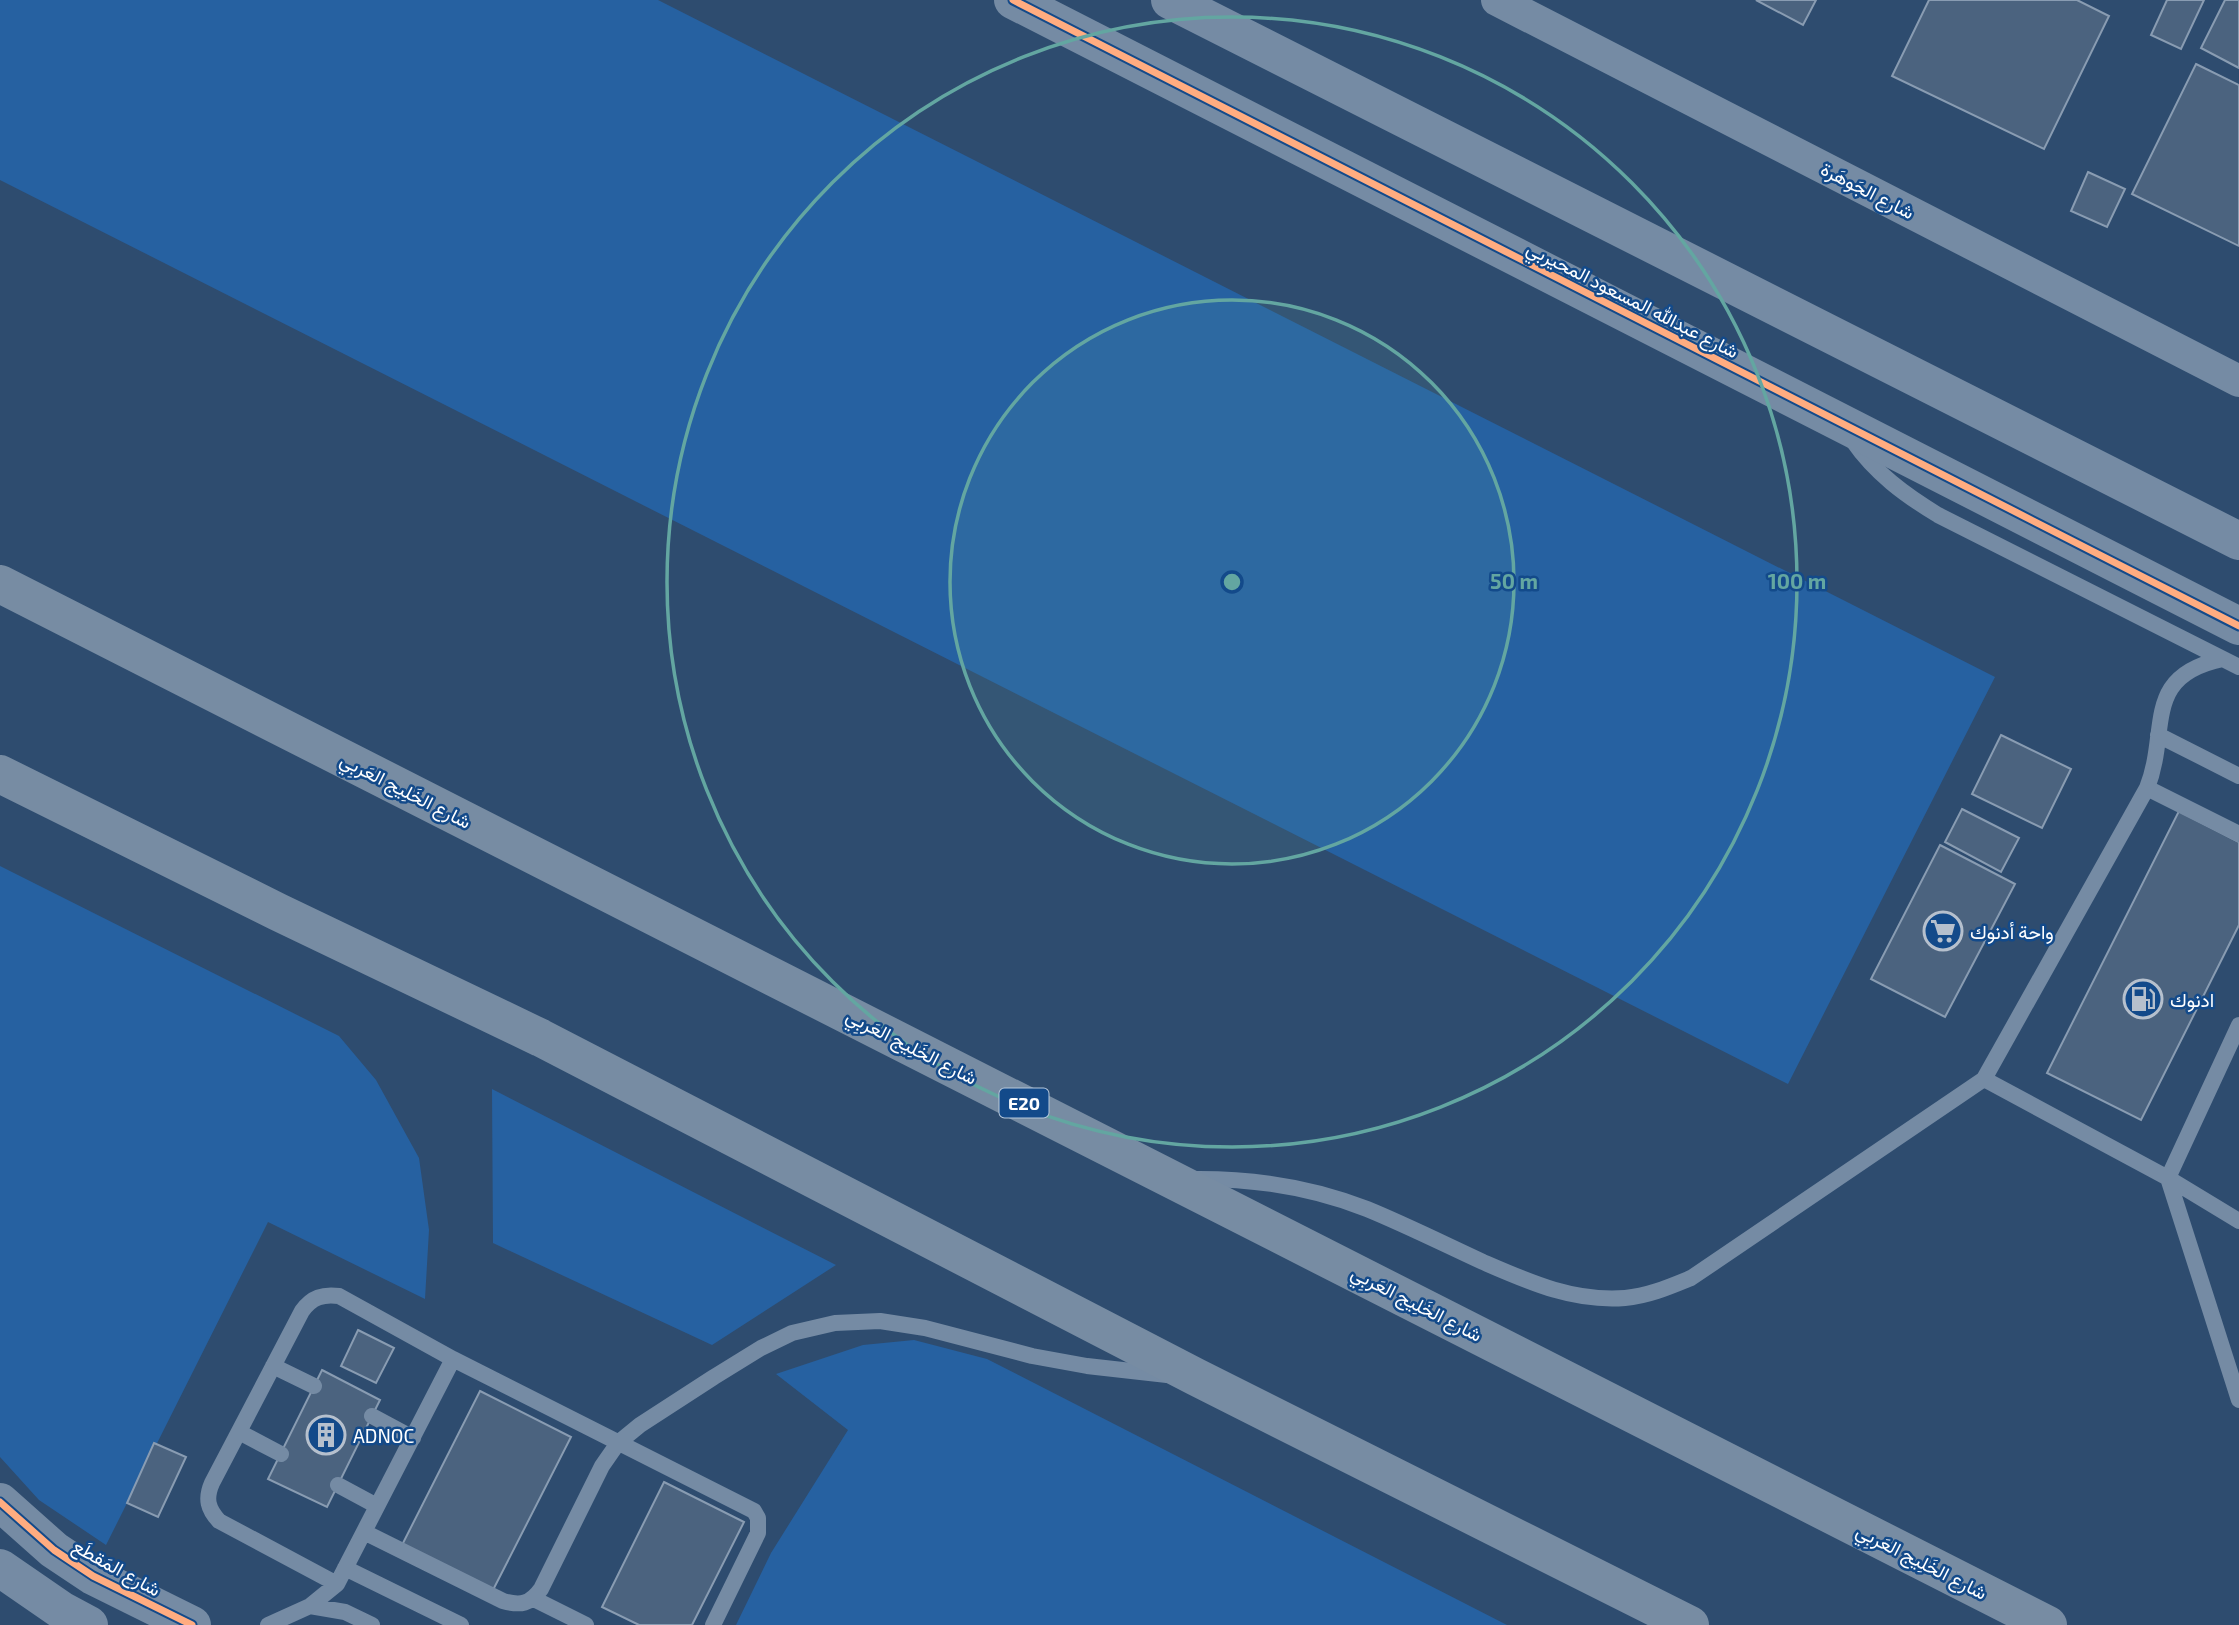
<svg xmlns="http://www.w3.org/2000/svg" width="2239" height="1625" font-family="'Exo 2',Vazirmatn,sans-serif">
  <rect width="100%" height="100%" fill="#2e4c6f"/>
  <!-- green -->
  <path fill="#2661a1" d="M0 0H658L1995 677 1788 1084 0 180Z
    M0 866 339 1036 376 1080 419 1158 429 1230 425 1299 268 1222 106 1545 39 1500 0 1457Z
    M492 1089 836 1265 712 1345 493 1243Z
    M914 1340 987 1359 1507 1625H736L771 1553 848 1430 776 1374 863 1345Z"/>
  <!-- building -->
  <path fill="#4b637f" stroke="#899cb2" stroke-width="2" d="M1756 0H1816L1803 25Z
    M1929 0H2077L2109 16 2044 149 1892 76Z
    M2167 0H2204L2181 49 2151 35Z
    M2225 0H2239V68L2201 48Z
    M2196 64 2239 85V246L2132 194Z
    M2088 172 2125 189 2107 227 2071 211Z
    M2001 735 2071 769 2042 828 1972 794Z
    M1962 809 2019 838 2001 872 1945 842Z
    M2179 811 2239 842V925L2141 1120 2047 1073Z
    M1940 845 2015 884 1945 1017 1871 979Z
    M358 1330 394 1348 376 1383 341 1366Z
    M322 1370 380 1400 327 1507 268 1479Z
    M480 1391 571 1437 492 1592 401 1547Z
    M154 1443 186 1457 158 1517 127 1503Z
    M664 1482 744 1522 692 1625H639L602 1607Z"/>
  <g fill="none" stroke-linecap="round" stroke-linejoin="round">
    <!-- service -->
    <path stroke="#758ba4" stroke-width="16" d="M1853 441C1875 473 1905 495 1938 515L2239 667
      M2158 735 2239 776
      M2147 788 2239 834
      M2239 1025 2168 1178 2239 1400
      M1984 1079 2168 1178 2239 1221
      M1190 1179C1250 1178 1311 1187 1367 1209 1406 1225 1444 1244 1483 1262 1529 1282 1573 1302 1625 1298 1648 1296 1669 1287 1691 1278L1984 1079 2147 788C2170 730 2141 676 2223 659
      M273 1366 314 1386
      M372 1416 413 1438
      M239 1432 281 1454
      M338 1485 377 1506
      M364 1532 503 1601C521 1606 530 1604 541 1589L602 1466 618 1443 640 1425 714 1377 761 1348 792 1333 835 1323 880 1321 925 1328 1032 1356 1087 1366 1167 1375
      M345 1568 461 1625
      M337 1584 219 1521C208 1509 205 1499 212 1483L302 1311C312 1297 323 1294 339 1296L453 1359 754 1511 758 1518V1533L713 1625
      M534 1599 586 1625
      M310 1606 345 1612 372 1625
      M268 1625 310 1606 337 1584 453 1359"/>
    <!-- minor -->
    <path stroke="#758ba4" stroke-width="32" d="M1497 0 2239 381"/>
    <!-- tertiary -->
    <path stroke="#758ba4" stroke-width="38" d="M1013 0 2239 626
      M1170 0 2239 541
      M0 1502 54 1550 93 1576 192 1625
      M0 1568 61 1610 89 1625"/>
    <!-- motorway -->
    <path stroke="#778ca3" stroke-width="38" d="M0 584 2048 1625
      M0 774 278 912 541 1038 1196 1377 1690 1625"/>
    <defs>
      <path id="cycleway" d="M1013 0 2239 626
        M0 1502 54 1550 93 1576 192 1625"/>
    </defs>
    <!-- cycleway casing -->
    <use href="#cycleway" stroke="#134a8a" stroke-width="11"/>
    <!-- cycleway -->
    <use href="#cycleway" stroke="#ffac80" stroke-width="7"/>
  </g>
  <!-- distance rings -->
  <circle cx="1232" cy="582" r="282" fill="#63a6a1" fill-opacity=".12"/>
  <g fill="none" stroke="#63a6a1" stroke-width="3.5">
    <circle cx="1232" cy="582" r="282"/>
    <circle cx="1232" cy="582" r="565"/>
  </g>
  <!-- icons -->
  <defs>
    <symbol id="supermarket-ring" viewBox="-11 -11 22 22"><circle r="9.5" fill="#134a8a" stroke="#b6c0cd" stroke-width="1.5"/><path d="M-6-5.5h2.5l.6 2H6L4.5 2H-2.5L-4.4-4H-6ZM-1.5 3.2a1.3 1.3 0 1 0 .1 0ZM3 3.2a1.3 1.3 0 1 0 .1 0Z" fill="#b6c0cd"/></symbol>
    <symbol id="fuel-ring" viewBox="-11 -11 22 22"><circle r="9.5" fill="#134a8a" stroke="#b6c0cd" stroke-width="1.5"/><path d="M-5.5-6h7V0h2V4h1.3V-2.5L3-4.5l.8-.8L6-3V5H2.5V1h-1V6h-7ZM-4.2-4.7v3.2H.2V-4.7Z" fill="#b6c0cd"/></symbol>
    <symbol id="building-ring" viewBox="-11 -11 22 22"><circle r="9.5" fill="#134a8a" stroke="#b6c0cd" stroke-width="1.5"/><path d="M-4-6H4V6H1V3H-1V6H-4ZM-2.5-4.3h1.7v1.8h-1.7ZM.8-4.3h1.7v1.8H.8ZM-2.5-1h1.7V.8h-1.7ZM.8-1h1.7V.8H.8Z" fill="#b6c0cd"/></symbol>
  </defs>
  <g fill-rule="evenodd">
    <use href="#supermarket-ring" x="1921" y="909" width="44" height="44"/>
    <use href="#fuel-ring" x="2121" y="977" width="44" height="44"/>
    <use href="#building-ring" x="304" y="1413" width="44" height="44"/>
  </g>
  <g text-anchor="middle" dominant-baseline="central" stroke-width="5" stroke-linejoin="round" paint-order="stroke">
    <!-- shield labels -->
    <rect fill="#134a8a" stroke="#b8c9dc" stroke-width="2" x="999.5" y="1088.5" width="49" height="29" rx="5"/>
    <g font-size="18" font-weight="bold" fill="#fff">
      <text x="1024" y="1103">E20</text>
    </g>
    <!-- street labels -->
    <g font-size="19" fill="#fff" stroke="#134a8a">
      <text transform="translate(1868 190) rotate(27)">شارع الجَوهَرة</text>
      <text transform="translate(1633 299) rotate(27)">شارع عبدالله المسعود المحيربي</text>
      <text transform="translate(406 790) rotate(27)">شارع الخَلِيج العَربِي</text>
      <text transform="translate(912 1046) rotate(27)">شارع الخَلِيج العَربِي</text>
      <text transform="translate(1417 1303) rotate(27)">شارع الخَلِيج العَربِي</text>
      <text transform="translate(1922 1561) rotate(27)">شارع الخَلِيج العَربِي</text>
      <text transform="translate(117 1567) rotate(29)">شارع المَقطَع</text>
    </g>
    <!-- poi labels -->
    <g font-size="19" fill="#fff" stroke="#134a8a" text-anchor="start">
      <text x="1970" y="931">واحة أدنوك</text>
      <text x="2170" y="999">ادنوك</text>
      <text x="353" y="1435">ADNOC</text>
    </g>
  </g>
  <circle cx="1232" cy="582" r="10" fill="#63a6a1" stroke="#134a8a" stroke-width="3.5"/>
  <g font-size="21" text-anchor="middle" font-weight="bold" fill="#63a6a1" stroke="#134a8a" stroke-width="5" stroke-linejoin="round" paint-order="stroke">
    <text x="1514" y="589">50 m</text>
    <text x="1797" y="589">100 m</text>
  </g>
</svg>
